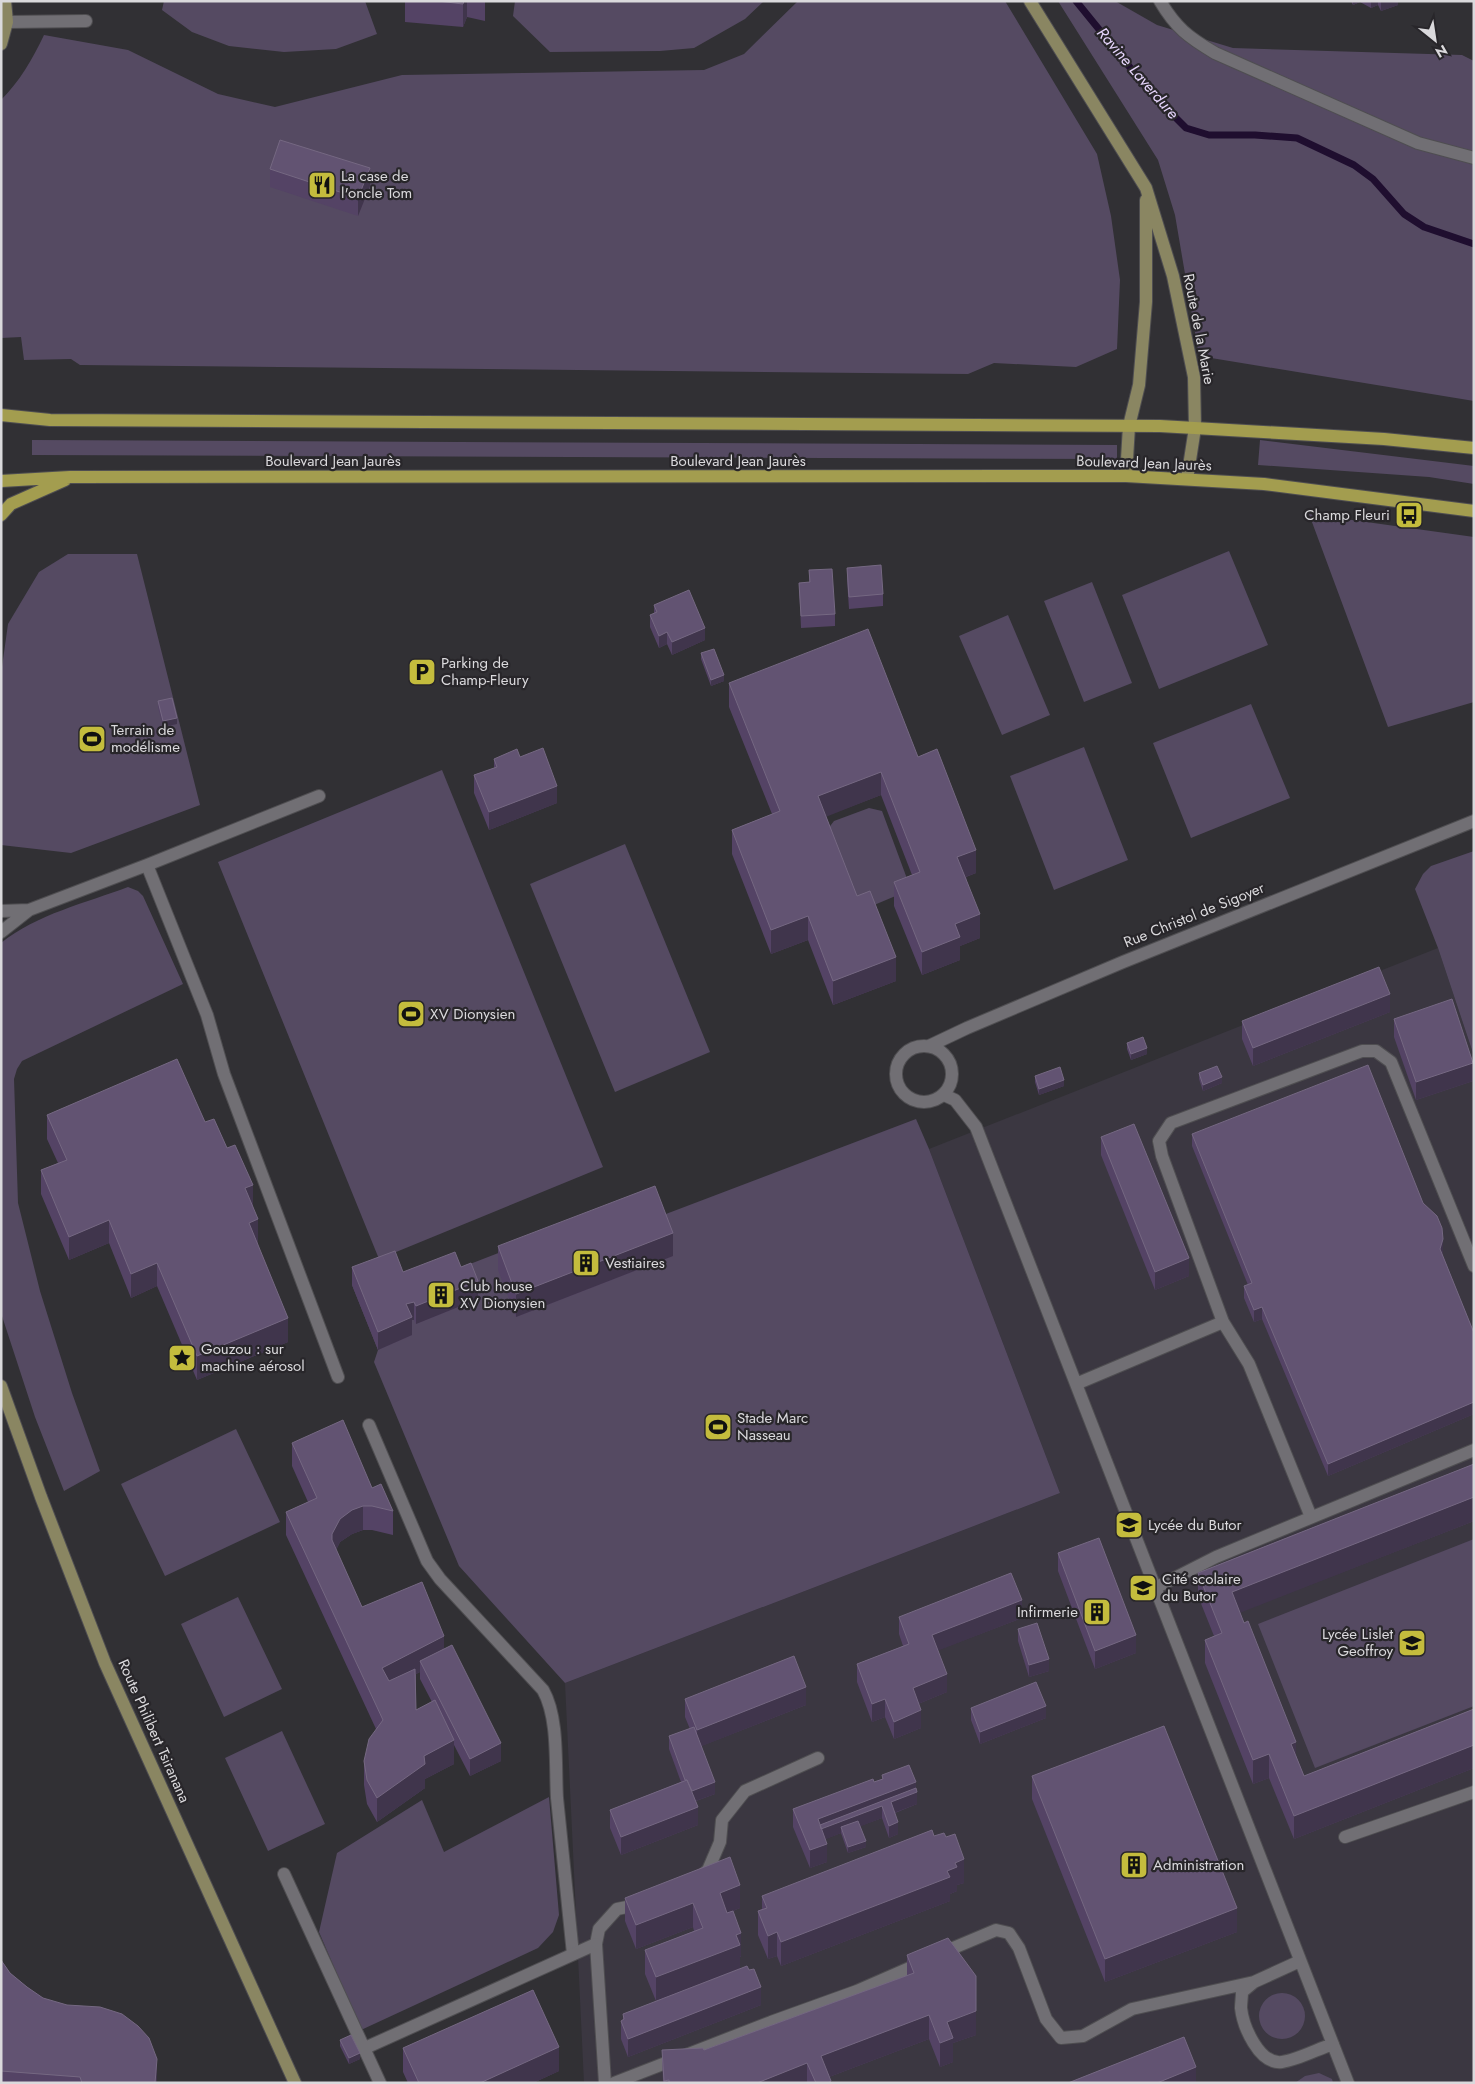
<svg xmlns="http://www.w3.org/2000/svg" width="1475" height="2084" font-family="Jost,sans-serif">
  <rect width="100%" height="100%" fill="#313034"/>
  <!-- built -->
  <path fill="#3b3741" d="M1438 948 1474 1056V2083H584L565 1683 1060 1493 929 1149Z"/>
  <!-- green -->
  <path fill="#554a62" d="M164 1H365L377 34 336 49 284 52 229 46 192 32 162 10Z
    M515 1H764L745 19 694 48 660 51 550 52 513 16Z
    M798 1H1005L1097 154 1111 216 1120 280 1117 349 1076 367 994 363 968 374 80 365 71 359 24 360 21 337 1 338V100C20 81 32 60 44 35L128 50 218 94 275 107 402 75 704 70 744 54Z
    M1058 1H1115L1157 25 1233 48 1462 55 1474 61V401L1199 356 1175 215 1158 160Z
    M32 440 1117 445V459L32 455Z
    M1260 440 1474 466V484L1429 477 1258 465Z
    M1309 514 1474 537V702L1388 727Z
    M1229 551 1268 645 1159 689 1122 595Z
    M68 554H137L200 805 71 853 1 845V674L8 624 39 572Z
    M1092 582 1132 683 1084 702 1044 601Z
    M1008 615 1050 715 1002 735 959 636Z
    M1251 704 1290 798 1191 838 1153 743Z
    M1084 747 1128 860 1054 890 1010 776Z
    M442 770 603 1167 379 1259 218 862Z
    M869 808 882 811 909 884 905 892 867 908 855 904 827 830 834 821Z
    M625 844 710 1052 615 1092 530 884Z
    M1474 851V1056L1438 948 1415 889 1423 874 1431 866Z
    M128 887 138 891 143 896 183 984 22 1061 17 1069 14 1079 18 1203 40 1291 72 1393 100 1471 64 1491 35 1417 1 1313V943C37 914 86 903 128 887Z
    M916 1119 929 1149 1060 1493 565 1683 459 1566 374 1362 378 1350 352 1285 403 1290 648 1195 658 1217Z
    M236 1429 280 1522 165 1576 121 1484Z
    M1474 1539V1706L1315 1768 1258 1624Z
    M238 1597 282 1689 224 1717 181 1624Z
    M282 1731 325 1824 268 1851 225 1758Z
    M549 1797 559 1915 553 1932 538 1948 361 2030 319 1932 337 1853 422 1800 444 1852Z
    M1259 2016a23 23 0 1 1 46 0a23 23 0 1 1-46 0Z
    M1319 2073 1332 2079 1333 2083H1295L1305 2076Z"/>
  <g fill="none" stroke-linecap="round" stroke-linejoin="round">
    <!-- stream -->
    <path stroke="#1f0e2f" stroke-width="7" d="M1076 1 1150 92 1186 128 1209 135H1255L1297 138 1354 165 1373 179 1404 214 1424 227 1474 244"/>
    <defs>
      <path id="lane" d="M1160 1C1176 28 1188 37 1215 53L1418 143 1474 158
        M7 22 86 21
        M147 865 207 1015 224 1074 338 1377
        M1 911 29 910
        M1 932 29 910 147 865 319 796
        M929 1046 967 1028 1123 962 1474 821
        M896 1074a28 28 0 1 1 56 0a28 28 0 1 1-56 0Z
        M944 1095 955 1100 976 1127 1348 2083
        M1223 1322 1249 1364 1311 1517
        M1076 1384 1223 1322 1162 1156 1159 1141 1171 1123 1362 1051H1376L1391 1062 1474 1266
        M369 1425 427 1561 440 1579 543 1690C559 1718 555 1766 557 1798 562 1850 568 1902 573 1954
        M1155 1588 1216 1557 1474 1450
        M1345 1837 1474 1792
        M700 1877 708 1870 720 1842 722 1820 745 1791 818 1758
        M596 1944 599 1929 617 1909 642 1904
        M939 1954 996 1930 1009 1933 1019 1948 1046 2019 1061 2038 1083 2036 1132 2009 1254 1982
        M1300 1961 1254 1982 1242 1992C1242 1997 1241 2003 1241 2008 1243 2026 1259 2065 1282 2062 1297 2060 1318 2049 1333 2044
        M614 2083 771 2022 857 1991 921 1963"/>
      <path id="street" d="M284 1874 380 2083
        M365 2048 596 1944 605 2083"/>
      <path id="secondary" d="M1030 1 1146 188 1173 276 1194 377 1195 428 1187 479
        M1 44 7 22 5 1
        M1126 476 1129 426 1139 385 1146 302V200
        M1 1386 41 1497 105 1663 295 2083"/>
      <path id="primary" d="M1 415 50 420 1160 426 1384 439 1474 448
        M1 481 70 477 1126 476 1264 484 1474 511
        M1 515 11 504 65 480"/>
    </defs>
    <!-- lane casing -->
    <use href="#lane" stroke="#4f4e51" stroke-width="14"/>
    <!-- street casing -->
    <use href="#street" stroke="#4f4e51" stroke-width="14"/>
    <!-- secondary casing -->
    <use href="#secondary" stroke="#4f4e51" stroke-width="14"/>
    <!-- primary casing -->
    <use href="#primary" stroke="#4f4e51" stroke-width="14"/>
    <!-- lane -->
    <use href="#lane" stroke="#716f74" stroke-width="12"/>
    <!-- street -->
    <use href="#street" stroke="#716f74" stroke-width="12"/>
    <!-- secondary -->
    <use href="#secondary" stroke="#8a8662" stroke-width="12"/>
    <!-- primary -->
    <use href="#primary" stroke="#a39d4f" stroke-width="12"/>
  </g>
  <!-- wall -->
  <path fill="#544365" fill-rule="evenodd" d="M405 1H485V21L467 17 463 27 405 22Z
    M1351 1H1398V5L1381 11 1378 5 1371 8 1360 2 1353 5Z
    M270 169 370 186 358 216 270 187Z
    M847 568 883 594V606L849 609 847 580Z
    M809 570 835 614V626L801 628 799 583 809 582Z
    M654 605 705 640 672 655 667 644 659 648 650 627V615L654 614Z
    M701 653 724 681 711 686 701 659Z
    M729 683 918 757 976 873 966 877 980 938 960 946V960L922 975 894 906V882L912 875 881 795 826 816 857 896 896 981 833 1005 808 940 771 954 732 854V830L772 814 729 707Z
    M158 701 177 724 163 727 158 707Z
    M520 757 557 803 489 830 474 793V775L494 768V759Z
    M1390 1012 1253 1066 1242 1039V1021Z
    M1394 1019 1473 1081 1416 1100 1394 1037Z
    M1127 1043 1147 1054 1131 1060 1127 1049Z
    M1199 1073 1222 1083 1203 1091 1199 1079Z
    M1035 1076 1064 1086 1039 1095 1035 1082Z
    M47 1115 205 1122 253 1207 258 1243H257L288 1342 197 1380 157 1286 131 1298 109 1243 69 1260 41 1194V1170L58 1163 47 1139Z
    M1192 1134 1423 1203 1443 1251 1442 1254 1474 1333V1414L1328 1476 1262 1319 1254 1322 1244 1298V1286L1248 1285 1192 1146Z
    M1101 1137 1189 1276 1155 1290 1101 1155Z
    M498 1246 673 1256 516 1317 498 1270Z
    M352 1267 403 1272 461 1267 478 1299 416 1324 414 1320H412V1335L378 1350 352 1285Z
    M292 1443 372 1488 393 1511V1535L372 1530H363L352 1534 340 1542 336 1550 362 1607 444 1649 501 1761 470 1776 454 1745V1764L425 1779V1788L377 1822 367 1804 364 1785V1761L376 1729 286 1535V1512L308 1502 292 1466ZM420 1672V1679L432 1702 416 1710V1674Z
    M1474 1464V1521L1240 1612 1304 1776 1474 1709V1768L1294 1839 1269 1778 1253 1784 1205 1663V1640L1214 1636 1198 1596V1573Z
    M1058 1553 1136 1653 1095 1669 1058 1571Z
    M899 1617 1022 1618 938 1650 947 1692 918 1704 921 1728 894 1739 885 1717 872 1722 857 1682V1664L903 1646 899 1634Z
    M1018 1629 1049 1671 1029 1677 1018 1641Z
    M685 1699 806 1705 701 1746 715 1794 696 1801 698 1825 621 1855 610 1828V1810L681 1782 669 1749V1736L690 1729 685 1717Z
    M971 1708 1046 1718 980 1744 971 1720Z
    M882 1775 916 1788 917 1804 895 1813 898 1834 889 1838 882 1818 860 1826 866 1847 848 1853 841 1833 825 1839 827 1862 810 1868 793 1827V1809L874 1782 882 1779Z
    M1032 1776 1237 1932 1105 1982 1032 1799Z
    M934 1836 964 1883 957 1885V1891L950 1894V1901L781 1966 777 1956 768 1959 758 1935V1911L762 1909V1896Z
    M625 1898 740 1908 733 1911 741 1956 740 1957V1968L656 2001 645 1974V1950L694 1931 693 1927 636 1949 625 1921Z
    M907 1955 976 2035 953 2043V2062L940 2067 929 2039 829 2077 831 2083H663L662 2050H704L907 1976Z
    M1 1960 10 1973 27 1987 157 2083H1Z
    M749 1970 761 2005 628 2057 621 2039V2021L623 2020V2014Z
    M340 2040 360 2059 349 2064 340 2046Z
    M403 2048 559 2071 533 2083H408L403 2072Z"/>
  <!-- shaded-wall -->
  <path fill="#40354c" d="M464 1H467V17L463 27V4Z
    M1353 1H1360V2L1353 5Z
    M1371 1H1378V5L1371 8Z
    M1381 1H1398V5L1381 11Z
    M370 168V186L358 216V198Z
    M705 628V640L672 655V642Z
    M667 632V644L659 648V636Z
    M724 675V681L711 686V680Z
    M177 718V724L163 727V721Z
    M881 772V795L818 820V796Z
    M557 786V803L489 830V812Z
    M976 850V873L957 880V857Z
    M980 914V938L960 946V960L922 975V952L955 924Z
    M808 916V940L771 954V930Z
    M896 957V981L833 1005V981Z
    M1390 994V1012L1253 1066V1048Z
    M1147 1048V1054L1131 1060V1054Z
    M1473 1063V1081L1416 1100V1082Z
    M1222 1077V1083L1203 1091V1085Z
    M1064 1080V1086L1039 1095V1089Z
    M253 1185V1209L245 1188Z
    M258 1219V1243L249 1247V1223Z
    M109 1220V1243L69 1260V1237Z
    M673 1233V1256L516 1317V1294Z
    M1443 1239V1251L1440 1261V1249Z
    M1189 1258V1276L1155 1290V1272Z
    M157 1263V1286L131 1298V1274Z
    M478 1281V1299L416 1324V1306Z
    M414 1302V1320H412V1335L378 1350V1332L406 1304Z
    M1262 1307V1319L1254 1322V1310Z
    M288 1318V1342L197 1380V1356Z
    M1474 1402V1414L1328 1476V1464Z
    M1474 1497V1521L1232 1616V1592Z
    M363 1506V1530L352 1534 340 1542 332 1558V1534L340 1519 352 1510Z
    M1022 1600V1618L932 1653V1635Z
    M1136 1635V1653L1095 1669V1651Z
    M444 1636V1660L420 1661V1672L382 1691V1668Z
    M1049 1659V1671L1029 1677V1665Z
    M947 1674V1692L913 1706V1688Z
    M806 1687V1705L697 1748V1730Z
    M885 1699V1717L872 1722V1704Z
    M1046 1706V1718L980 1744V1732Z
    M921 1710V1728L894 1739V1722Z
    M454 1740V1764L425 1779V1788L377 1822V1798L424 1756Z
    M1296 1742V1765L1291 1744Z
    M501 1743V1761L470 1776V1759Z
    M1474 1745V1768L1294 1839V1816Z
    M1269 1754V1778L1253 1784V1760Z
    M715 1782V1794L690 1803V1791Z
    M916 1782V1793L917 1792V1804L891 1814 882 1806V1818L843 1833 841 1828V1833L819 1842 818 1819Z
    M698 1807V1825L621 1855V1837Z
    M898 1822V1834L889 1838V1826Z
    M866 1841V1847L848 1853V1847Z
    M827 1844V1862L810 1868V1850Z
    M964 1859V1883L957 1885V1891L950 1894V1901L781 1966V1942L947 1871 955 1863Z
    M740 1885V1908L720 1916V1893Z
    M693 1903V1927L636 1949V1925Z
    M1237 1908V1932L1105 1982V1959Z
    M777 1932V1956L768 1959V1936Z
    M741 1933V1956L740 1957V1968L656 2001V1977L736 1935Z
    M761 1987V2005L628 2057V2039Z
    M976 2011V2035L953 2043V2062L940 2067V2043L947 2022Z
    M929 2015V2039L821 2080V2056Z
    M559 2047V2071L533 2083H480Z
    M360 2053V2059L349 2064V2058Z
    M157 2059V2083H155Z
    M807 2063V2083H757Z
    M1196 2067V2083H1157Z"/>
  <!-- building -->
  <path fill="#625372" stroke="#756882" d="M438 1H464L463 4Z
    M280 140 370 168 358 198 270 169Z
    M881 565 883 594 849 597 847 568Z
    M832 569 835 614 801 616 799 583 810 582 809 570Z
    M689 590 705 628 672 642 667 632 659 636 650 615 657 612 654 605Z
    M868 629 918 757 937 749 976 850 957 857 980 914 955 924 960 937 922 952 894 882 920 872 881 772 818 796 857 896 870 891 896 957 833 981 808 916 771 930 732 830 780 811 729 683Z
    M714 649 724 675 711 680 701 653Z
    M172 698 177 718 163 721 158 701Z
    M543 748 557 786 489 812 474 775 497 767 494 759 517 749 520 757Z
    M1379 967 1390 994 1253 1048 1242 1021Z
    M1452 999 1473 1063 1416 1082 1394 1019Z
    M1143 1037 1147 1048 1131 1054 1127 1043Z
    M177 1059 205 1122 214 1119 227 1148 235 1145 253 1185 245 1188 258 1219 249 1223 288 1318 197 1356 157 1263 131 1274 109 1220 69 1237 41 1170 67 1160 47 1115Z
    M1368 1065 1423 1203 1437 1216 1442 1228 1443 1239 1440 1249 1474 1333V1402L1328 1464 1262 1307 1254 1310 1244 1286 1252 1283 1192 1134Z
    M1217 1066 1222 1077 1203 1085 1199 1073Z
    M1060 1067 1064 1080 1039 1089 1035 1076Z
    M1134 1124 1189 1258 1155 1272 1101 1137Z
    M655 1186 673 1233 516 1294 498 1246Z
    M395 1251 403 1272 455 1252 461 1267 471 1263 478 1281 416 1306 414 1302 406 1304 412 1317 378 1332 352 1267Z
    M343 1420 372 1488 381 1484 393 1511 372 1506H363L352 1510 340 1519 332 1534V1540L362 1607 422 1582 444 1636 382 1668 389 1681 415 1669 416 1710 435 1700 454 1740 424 1756 425 1764 377 1798 367 1780 364 1761 369 1739 383 1720 286 1512 317 1498 292 1443Z
    M1474 1464V1497L1232 1592 1244 1623 1248 1621 1296 1742 1291 1744 1304 1776 1474 1709V1745L1294 1816 1269 1754 1253 1760 1205 1640 1222 1633 1198 1573Z
    M1099 1538 1136 1635 1095 1651 1058 1553Z
    M1011 1573 1022 1600 932 1635 947 1674 913 1688 921 1710 894 1722 885 1699 872 1704 857 1664 909 1644 899 1617Z
    M1037 1623 1049 1659 1029 1665 1018 1629Z
    M452 1645 501 1743 470 1759 420 1661Z
    M794 1656 806 1687 697 1730 685 1699Z
    M1036 1682 1046 1706 980 1732 971 1708Z
    M1164 1726 1237 1908 1105 1959 1032 1776Z
    M694 1727 715 1782 692 1791 687 1780H685L669 1736Z
    M909 1765 916 1782 818 1819 827 1844 810 1850 793 1809 873 1779 874 1782 883 1779 882 1775Z
    M687 1780 698 1807 621 1837 610 1810Z
    M916 1788 917 1792 891 1802 898 1822 889 1826 882 1806 821 1829 820 1825Z
    M858 1821 866 1841 848 1847 841 1827Z
    M932 1830 934 1836 944 1833 946 1837 955 1834 964 1859 955 1863 957 1867 947 1871 950 1877 781 1942 777 1932 768 1936 758 1911 767 1908 762 1896Z
    M730 1857 740 1885 720 1893 727 1913 733 1911 741 1933 736 1935 740 1945 656 1977 645 1950 703 1928 693 1903 636 1925 625 1898Z
    M948 1938 976 1976V2011L947 2022 953 2038 940 2043 929 2015 821 2056 831 2081 828 2083H816L807 2063 757 2083H669V2080L664 2081 662 2050 703 2048 704 2050 914 1973 907 1955Z
    M1 1960 10 1973 27 1987 43 1998 67 2005 100 2007 122 2014 138 2026 149 2038 157 2059 155 2083H82L80 2077 1 2071Z
    M747 1966 749 1970 754 1969 761 1987 628 2039 621 2021 624 2019 623 2014Z
    M533 1990 559 2047 480 2083H419L403 2048Z
    M351 2035 360 2053 349 2058 340 2040Z
    M1184 2037 1196 2067 1157 2083H1068Z"/>
  <!-- icons -->
  <defs>
    <symbol id="restaurant-square" viewBox="-11 -11 22 22"><rect x="-9" y="-9" width="18" height="18" rx="4" fill="#c4bc3d" stroke="#28262a"/><path d="M-5-6h1v4h1v-4h1v4h1v-4h1v5L-1.5 .5V6h-2V.5L-5-1ZM5-6V6H3V1.5H1.5Q1.5-4 5-6Z" fill="#111"/></symbol>
    <symbol id="bus-square" viewBox="-11 -11 22 22"><rect x="-9" y="-9" width="18" height="18" rx="4" fill="#c4bc3d" stroke="#28262a"/><path d="M-5-6H5V4H4V6H2V4H-2V6H-4V4H-5ZM-3.5-4V0h7V-4ZM-3.5 1.2v1.5H-2V1.2ZM2 1.2v1.5H3.5V1.2Z" fill="#111"/></symbol>
    <symbol id="parking-square" viewBox="-11 -11 22 22"><rect x="-9" y="-9" width="18" height="18" rx="4" fill="#c4bc3d" stroke="#28262a"/><path d="M-3.5-5.5H1a3.5 3.5 0 0 1 0 7H-1V5.5H-3.5ZM-1-3.4V-.6H.8a1.4 1.4 0 0 0 0-2.8Z" fill="#111"/></symbol>
    <symbol id="stadium-square" viewBox="-11 -11 22 22"><rect x="-9" y="-9" width="18" height="18" rx="4" fill="#c4bc3d" stroke="#28262a"/><path d="M0-5a6.5 5 0 1 0 0 10a6.5 5 0 1 0 0-10ZM-3.5-1.8h7v3.6h-7Z" fill="#111"/></symbol>
    <symbol id="building-square" viewBox="-11 -11 22 22"><rect x="-9" y="-9" width="18" height="18" rx="4" fill="#c4bc3d" stroke="#28262a"/><path d="M-4-6H4V6H1V3H-1V6H-4ZM-2.5-4.3h1.7v1.8h-1.7ZM.8-4.3h1.7v1.8H.8ZM-2.5-1h1.7V.8h-1.7ZM.8-1h1.7V.8H.8Z" fill="#111"/></symbol>
    <symbol id="sight-square" viewBox="-11 -11 22 22"><rect x="-9" y="-9" width="18" height="18" rx="4" fill="#c4bc3d" stroke="#28262a"/><path d="M0-6L1.8-2.2L6-1.7L2.9 1.2L3.7 5.4L0 3.3L-3.7 5.4L-2.9 1.2L-6-1.7L-1.8-2.2Z" fill="#111"/></symbol>
    <symbol id="school-square" viewBox="-11 -11 22 22"><rect x="-9" y="-9" width="18" height="18" rx="4" fill="#c4bc3d" stroke="#28262a"/><path d="M0-5L7-2L0 1L-7-2ZM-4 1L0 2.5L4 1V4Q0 6-4 4Z" fill="#111"/></symbol>
    <symbol id="university-square" viewBox="-11 -11 22 22"><rect x="-9" y="-9" width="18" height="18" rx="4" fill="#c4bc3d" stroke="#28262a"/><path d="M0-5L7-2L0 1L-7-2ZM-4 1L0 2.5L4 1V4Q0 6-4 4Z" fill="#111"/></symbol>
  </defs>
  <g fill-rule="evenodd">
    <use href="#restaurant-square" x="306" y="169" width="32" height="32"/>
    <use href="#bus-square" x="1393" y="499" width="32" height="32"/>
    <use href="#parking-square" x="406" y="656" width="32" height="32"/>
    <use href="#stadium-square" x="76" y="723" width="32" height="32"/>
    <use href="#stadium-square" x="395" y="998" width="32" height="32"/>
    <use href="#building-square" x="570" y="1247" width="32" height="32"/>
    <use href="#building-square" x="425" y="1279" width="32" height="32"/>
    <use href="#sight-square" x="166" y="1342" width="32" height="32"/>
    <use href="#stadium-square" x="702" y="1411" width="32" height="32"/>
    <use href="#school-square" x="1113" y="1509" width="32" height="32"/>
    <use href="#university-square" x="1127" y="1572" width="32" height="32"/>
    <use href="#building-square" x="1081" y="1596" width="32" height="32"/>
    <use href="#school-square" x="1396" y="1627" width="32" height="32"/>
    <use href="#building-square" x="1118" y="1849" width="32" height="32"/>
  </g>
  <g text-anchor="middle" dominant-baseline="central" stroke-width="4.5" stroke-linejoin="round" paint-order="stroke">
    <!-- poi labels -->
    <g font-size="15" fill="#dad9dc" stroke="#28262a" text-anchor="start">
      <text x="341" y="176">La case de<tspan x="341" dy="17">l'oncle Tom</tspan></text>
      <text x="1390" y="515" text-anchor="end">Champ Fleuri</text>
      <text x="441" y="663">Parking de<tspan x="441" dy="17">Champ-Fleury</tspan></text>
      <text x="111" y="730">Terrain de<tspan x="111" dy="17">modélisme</tspan></text>
      <text x="430" y="1014">XV Dionysien</text>
      <text x="605" y="1263">Vestiaires</text>
      <text x="460" y="1286">Club house<tspan x="460" dy="17">XV Dionysien</tspan></text>
      <text x="201" y="1349">Gouzou : sur<tspan x="201" dy="17">machine aérosol</tspan></text>
      <text x="737" y="1418">Stade Marc<tspan x="737" dy="17">Nasseau</tspan></text>
      <text x="1148" y="1525">Lycée du Butor</text>
      <text x="1162" y="1579">Cité scolaire<tspan x="1162" dy="17">du Butor</tspan></text>
      <text x="1078" y="1612" text-anchor="end">Infirmerie</text>
      <text x="1393" y="1634" text-anchor="end">Lycée Lislet<tspan x="1393" dy="17">Geoffroy</tspan></text>
      <text x="1153" y="1865">Administration</text>
    </g>
    <!-- street labels -->
    <g font-size="15" fill="#dad9dc" stroke="#28262a">
      <text transform="translate(1199 329) rotate(79)">Route de la Marie</text>
      <text x="333" y="461">Boulevard Jean Jaurès</text>
      <text x="738" y="461">Boulevard Jean Jaurès</text>
      <text transform="translate(1144 463) rotate(2)">Boulevard Jean Jaurès</text>
      <text transform="translate(1194 915) rotate(-22)">Rue Christol de Sigoyer</text>
      <text transform="translate(154 1731) rotate(66)">Route Philibert Tsiranana</text>
    </g>
    <!-- water labels -->
    <g font-size="16" font-style="italic" fill="#e6d5fc" stroke="#28262a">
      <text transform="translate(1138 73) rotate(49)">Ravine Laverdure</text>
    </g>
  </g>
  <!-- border -->
  <rect width="1475" height="2084" fill="none" stroke="#dad9dc" stroke-width="5"/>
  <!-- north arrow -->
  <g transform="translate(1435 40) rotate(150)" stroke="#28262a" stroke-width="4" paint-order="stroke">
  <path d="M0-4L9 19L0 12L-9 19Z" fill="#dad9dc"/>
  <text y="-8" font-size="14" font-weight="bold" text-anchor="middle" fill="#dad9dc">N</text>
  </g>
</svg>
